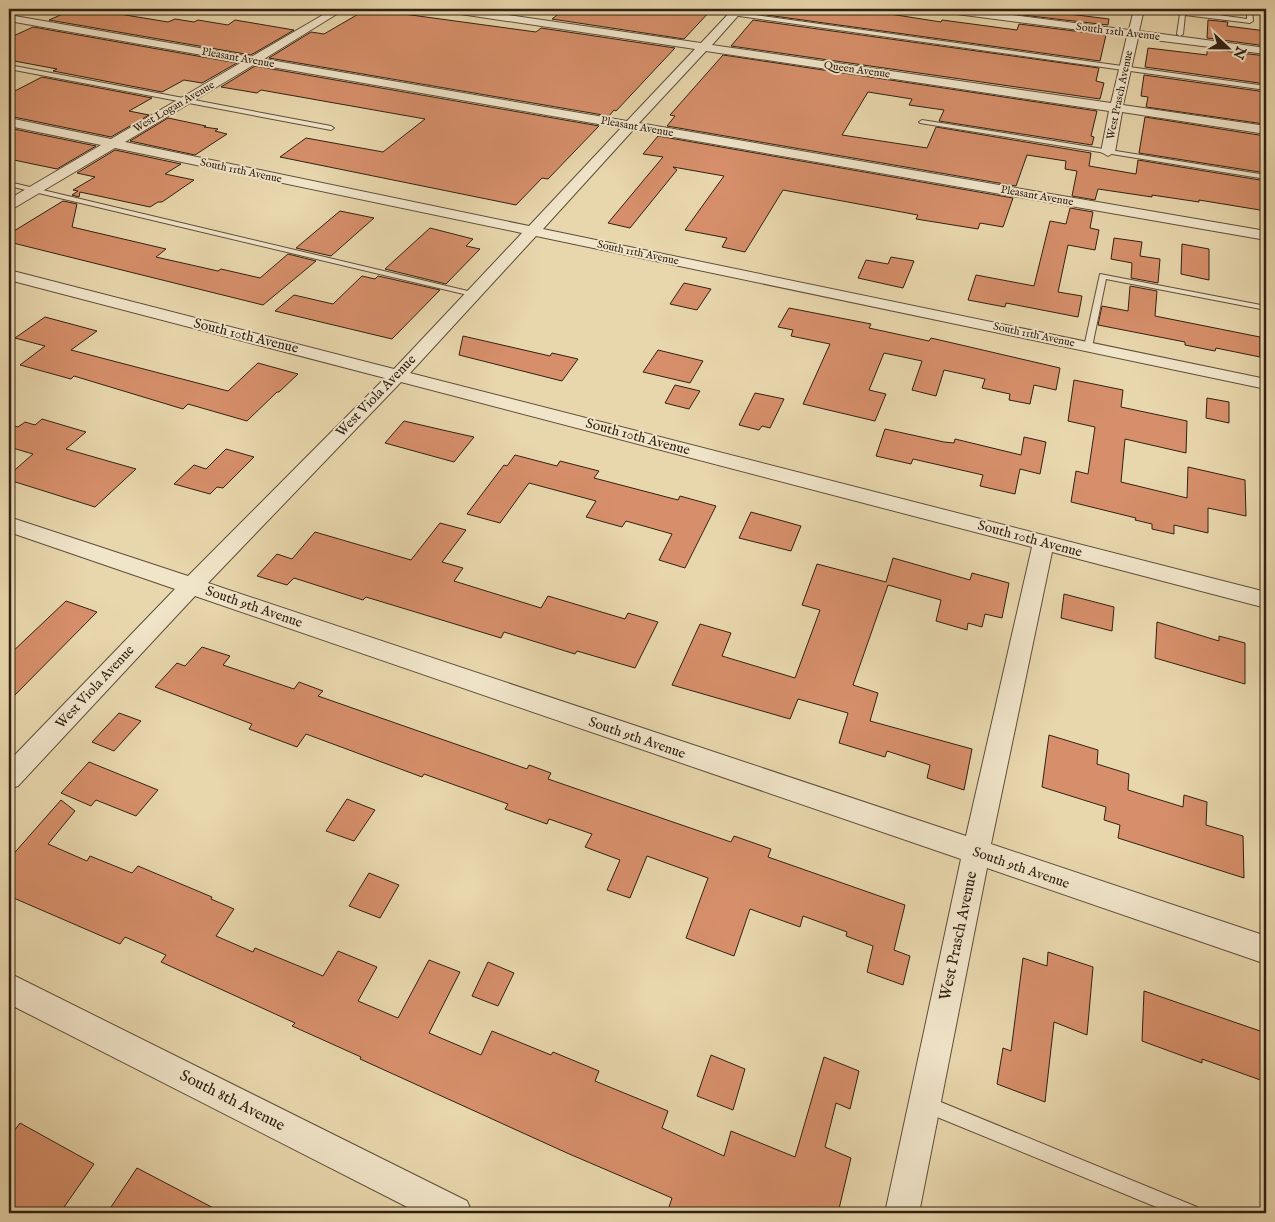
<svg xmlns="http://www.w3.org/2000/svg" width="1275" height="1222" font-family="'IM FELL English',serif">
  <rect width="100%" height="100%" fill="#e8d6ac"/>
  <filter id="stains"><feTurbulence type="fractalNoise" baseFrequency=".004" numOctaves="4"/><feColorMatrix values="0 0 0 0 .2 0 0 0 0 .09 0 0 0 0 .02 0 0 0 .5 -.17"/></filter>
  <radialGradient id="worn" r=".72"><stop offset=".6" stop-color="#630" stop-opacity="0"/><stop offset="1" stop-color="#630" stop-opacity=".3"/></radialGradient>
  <!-- building -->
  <path fill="#d68f6a" stroke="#312113" d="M74 9H89L168 22 175 19 194 22 198 20 228 25 235 20 294 30 251 55 49 20Z
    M367 9 536 32 541 28 675 48 616 111 614 110 609 116 269 58 311 32 324 34Z
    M565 9 612 14 616 11 635 13V9H712L684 39 552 19Z
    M763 9H858L941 22 942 20 1017 30 1019 24 1106 35 1100 61 759 14Z
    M1024 9H1029L1109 19 1108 25 1022 15Z
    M753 20 1099 68 1096 81 1104 83 1100 99 731 46Z
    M1208 20 1228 22 1227 26 1266 31V46L1207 38Z
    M33 27 237 63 202 83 184 80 162 92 53 71 57 69 9 60V38Z
    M1148 48 1207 55V49L1266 56V84L1145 67Z
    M723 55 1097 111 1091 136 1094 137 1092 145 939 121 944 110 909 105 912 99 868 92 842 135 927 148 936 127 1091 153 1089 166 1136 174 1138 160 1266 181V211L1199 200V202L1152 195V197L1098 189 1095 200 1072 196 1077 171 1065 169 1066 161 1027 155 1016 186 667 126 675 116 670 115Z
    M255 66 599 126 548 179 542 178 516 205 280 157 306 138 383 152 425 119 261 90 257 93 221 87Z
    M1144 75 1266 92 1264 124 1146 107 1148 97 1141 96Z
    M42 77 152 98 129 111 149 115 111 137 9 116V94Z
    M1145 117 1265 136 1266 173 1139 153Z
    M168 118 206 126 204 127 218 129 215 131 227 134 195 155 130 141Z
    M9 128 96 146 57 169 9 159Z
    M658 136 1013 198 1003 227 980 223 978 229 916 219 918 215 783 190 745 252 722 247 727 238 685 230 724 176 673 167 677 170 630 228 608 223 663 157 643 154Z
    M115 150 181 164 165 174 194 180 162 202H158L150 207 80 192 79 197 72 195 78 191 73 190 95 177 77 173Z
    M63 201 77 204 72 227 166 249 156 257 218 271 221 269 260 278 288 254 316 261 263 305 9 242V234Z
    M1070 208 1093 212 1090 228 1099 230 1095 250 1068 245 1058 292 1082 296 1078 317 1006 303 1005 307 968 300 976 275 1034 286 1050 221 1066 224Z
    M340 211 374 218 331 256 296 248Z
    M430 228 473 239 466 246 480 249 446 284 385 269Z
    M1114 238 1142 242 1140 256 1160 259 1158 283 1131 278 1132 263 1111 259Z
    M1182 244 1209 249V280L1181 274Z
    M891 257 914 261 903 288 858 278 866 260 888 264Z
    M362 276 375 279 378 276 440 290 392 339 275 311 294 295 333 304Z
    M684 283 711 289 697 310 670 304Z
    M1130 286 1157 291 1155 316 1260 337V357L1216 348 1215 351 1185 345V342L1098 325 1102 306 1128 311Z
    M789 308 871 324 869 328 929 341 931 338 1060 368 1056 390 1034 385 1030 404 1009 400 1010 394 982 388 985 379 944 370 936 396 912 390 922 361 884 353 869 390 886 394 875 421 803 404 830 344 791 336 793 330 778 327Z
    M45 317 97 331 71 350 228 391 258 363 298 374 279 392H277L247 421 188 404 183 409 74 376 71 379 20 365 45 346 15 338Z
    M463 336 550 356 552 353 578 359 562 381 459 355Z
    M658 350 703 361 690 383 643 372Z
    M1074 380 1123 390 1121 407 1187 421 1186 453 1125 439 1121 482 1187 498 1188 467 1245 480 1246 516 1208 508V533L1174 525V534L1152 529V524L1135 520 1136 518 1071 502 1076 471 1088 474 1095 427 1068 421Z
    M675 385 700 391 689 409 665 403Z
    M755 393 784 399 770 428 762 426 759 430 739 425Z
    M1207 398 1229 402V423L1206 418Z
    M42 419 86 432 66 449 136 469 95 507 9 480V475L33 454 9 447V424L18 427 25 422 35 425Z
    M404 421 447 431 474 437 454 462 385 443Z
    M885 429 944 442 954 443 955 439 1021 455 1024 437 1046 442 1040 474 1020 469 1015 494 980 486 983 475 913 459 911 464 876 456Z
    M226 449 254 457 223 488 217 487 210 494 174 484 194 465 206 469Z
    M515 455 557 466 560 461 599 471 594 478 678 500 680 496 716 506 685 568 659 560 672 534 626 521 622 527 586 517 596 501 529 483 500 523 467 514 504 465 507 466Z
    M751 512 801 526 791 551 739 538Z
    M440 523 466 530 442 562 463 568 454 581 541 608 548 596 625 619 628 613 658 622 635 668 577 651 575 654 504 632 501 638 366 597 363 600 294 578 287 585 257 576 277 554 292 559 315 532 411 560Z
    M893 558 970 580 972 573 1009 583 1002 618 985 614 982 627 968 623 967 630 936 621 941 600 888 585 853 685 878 693 870 721 972 749 964 790 927 778 930 765 887 751 885 757 839 743 848 713 798 699 790 719 672 685 700 624 731 633 722 656 795 678 820 610 802 605 817 564 886 582Z
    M1064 594 1114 607 1112 631 1061 618Z
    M66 601 97 612 9 701V655Z
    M1157 622 1219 641V636L1245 643V684L1155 658Z
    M202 647 230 656 223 665 294 689 299 682 323 691 318 696 527 769 529 765 551 773 548 779 731 842 734 836 771 849 768 857 905 905 894 950 910 956 903 985 867 972 873 946 846 936 847 932 803 916 800 927 750 909 734 956 686 938 708 878 647 856 630 898 607 890 620 860 585 847 592 834 549 819 547 824 505 809 508 804 424 774 422 777 306 734 297 747 249 729 252 724 155 687 177 663 185 666Z
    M119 713 141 721 114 751 92 742Z
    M1049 735 1098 750 1097 764 1129 774 1128 790 1183 807 1184 795 1207 802 1206 825 1243 836 1244 878 1118 838 1120 825 1104 820 1106 807 1042 787Z
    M89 762 158 790 136 816 96 800 91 806 61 793Z
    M347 799 375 810 354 841 326 831Z
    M61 800 75 811 48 844 87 861 90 856 132 873 138 866 212 897 211 899 234 909 216 936 253 952 255 948 323 976 338 951 377 967 358 1001 398 1018 429 960 460 972 429 1033 481 1055 492 1031 551 1055 553 1052 599 1071 595 1081 668 1111 662 1128 724 1156 731 1131 795 1157 824 1057 859 1071 850 1109 836 1103 825 1147 851 1158 838 1213H667L672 1198 567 1153 360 1059 361 1057 292 1026 295 1023 161 962 166 955 125 937 120 944 9 896V859Z
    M369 873 399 885 380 918 349 906Z
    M1048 952 1093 967 1087 1035 1054 1022 1045 1102 997 1084 1003 1048 1011 1051 1023 958 1047 966Z
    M488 962 514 973 498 1006 472 996Z
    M1144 991 1266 1033V1082L1202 1059V1063L1142 1041Z
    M711 1055 745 1069 733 1110 697 1096Z
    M20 1123 94 1164 60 1213H9V1138Z
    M137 1168 223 1213H107Z"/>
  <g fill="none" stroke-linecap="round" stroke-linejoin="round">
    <defs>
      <path id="service" d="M1149 9 1183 10 1247 19V9H1252L1253 21 1250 23 1185 15 1183 34 1180 36 1177 34 1180 14Z
        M734 12 1266 86V90L732 15Z
        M9 65 331 126 334 128 331 130 9 69Z
        M922 120 1266 175V179L920 123 919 122Z
        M9 182 472 292 476 294 472 296 9 186Z
        M1100 274 1266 306V310L1106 279 1092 347 1088 350 1084 347Z
        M926 1096 1197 1207 1200 1213H1171L920 1110 918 1104 920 1098Z"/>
      <path id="minor" d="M333 9H345L264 59 627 121 695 49 447 12 442 9H467L701 43 733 9H744L712 45 1111 103 1127 36 941 12 936 9H964L1129 30 1134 9H1144L1139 31 1266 48V54L1138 38 1123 105 1266 126V134L1122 112 1115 152 1108 156 1101 152 1109 111 706 51 639 123 1266 231V240L633 130 543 229 1266 379V389L536 236 410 373 1266 592V608L1052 552 991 844 1266 936V964L987 868 919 1213H885L961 859 195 596 18 786 9 789V761L175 589 9 532V517L188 576 385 378 9 280V270L394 369 522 233 115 148 14 208 9 209V199L101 145 9 126V118L111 139 242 62 9 21V15L251 57ZM255 64 621 128 529 226 125 142ZM401 382 1032 547 966 836 208 583Z
        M9 973 467 1201 472 1213H419L9 1004Z"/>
    </defs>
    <!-- service casing -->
    <use href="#service" stroke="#5f4e39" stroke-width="2"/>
    <!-- minor casing -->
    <use href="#minor" stroke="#5f4e39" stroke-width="2"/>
    <!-- service -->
    <use href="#service" fill="#f0e4c9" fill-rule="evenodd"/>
    <!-- minor -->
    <use href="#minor" fill="#f0e4c9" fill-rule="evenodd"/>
  </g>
  <g text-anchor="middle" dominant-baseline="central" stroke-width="4" stroke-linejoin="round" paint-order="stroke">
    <!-- far-street labels -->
    <g font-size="11" fill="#312113" stroke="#f0e4c9">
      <text transform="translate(1118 32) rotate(7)">South 12th Avenue</text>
      <text transform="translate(238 58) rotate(10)">Pleasant Avenue</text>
      <text transform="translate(857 70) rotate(8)">Queen Avenue</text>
      <text transform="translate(1120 95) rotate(-78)">West Prasch Avenue</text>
      <text transform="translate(174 107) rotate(-30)">West Logan Avenue</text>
      <text transform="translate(637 127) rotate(10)">Pleasant Avenue</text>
      <text transform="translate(241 171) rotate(12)">South 11th Avenue</text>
      <text transform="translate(1037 196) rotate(10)">Pleasant Avenue</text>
      <text transform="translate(638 253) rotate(12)">South 11th Avenue</text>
      <text transform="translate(1034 335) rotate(12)">South 11th Avenue</text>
    </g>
    <!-- street labels -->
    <g font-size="14" fill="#312113" stroke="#f0e4c9">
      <text transform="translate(246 336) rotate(14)">South 10th Avenue</text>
      <text transform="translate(376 396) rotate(-46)">West Viola Avenue</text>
      <text transform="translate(638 437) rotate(15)">South 10th Avenue</text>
      <text transform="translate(1030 539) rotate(15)">South 10th Avenue</text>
      <text transform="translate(254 607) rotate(19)">South 9th Avenue</text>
      <text transform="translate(95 687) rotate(-47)">West Viola Avenue</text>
      <text transform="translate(637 738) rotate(19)">South 9th Avenue</text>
      <text transform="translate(1021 868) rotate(19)">South 9th Avenue</text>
    </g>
    <!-- near-street labels -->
    <g font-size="16" fill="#312113" stroke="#f0e4c9">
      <text transform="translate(959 936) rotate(-78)">West Prasch Avenue</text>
      <text transform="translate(232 1101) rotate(27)">South 8th Avenue</text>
    </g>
  </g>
  <!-- margin -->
  <rect width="1275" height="1222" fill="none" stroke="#e8d6ac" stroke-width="30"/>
  <rect x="10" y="10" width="1255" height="1202" fill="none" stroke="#312113" stroke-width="2.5"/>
  <rect x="15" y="15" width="1245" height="1192" fill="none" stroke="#312113"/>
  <!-- north arrow -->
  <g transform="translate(1228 48) rotate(112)" stroke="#f0e4c9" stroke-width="4" paint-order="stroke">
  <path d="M0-4L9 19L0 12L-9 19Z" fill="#312113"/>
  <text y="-8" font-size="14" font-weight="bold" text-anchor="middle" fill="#312113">N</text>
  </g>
  <rect width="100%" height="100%" filter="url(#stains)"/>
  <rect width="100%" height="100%" fill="url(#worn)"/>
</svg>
